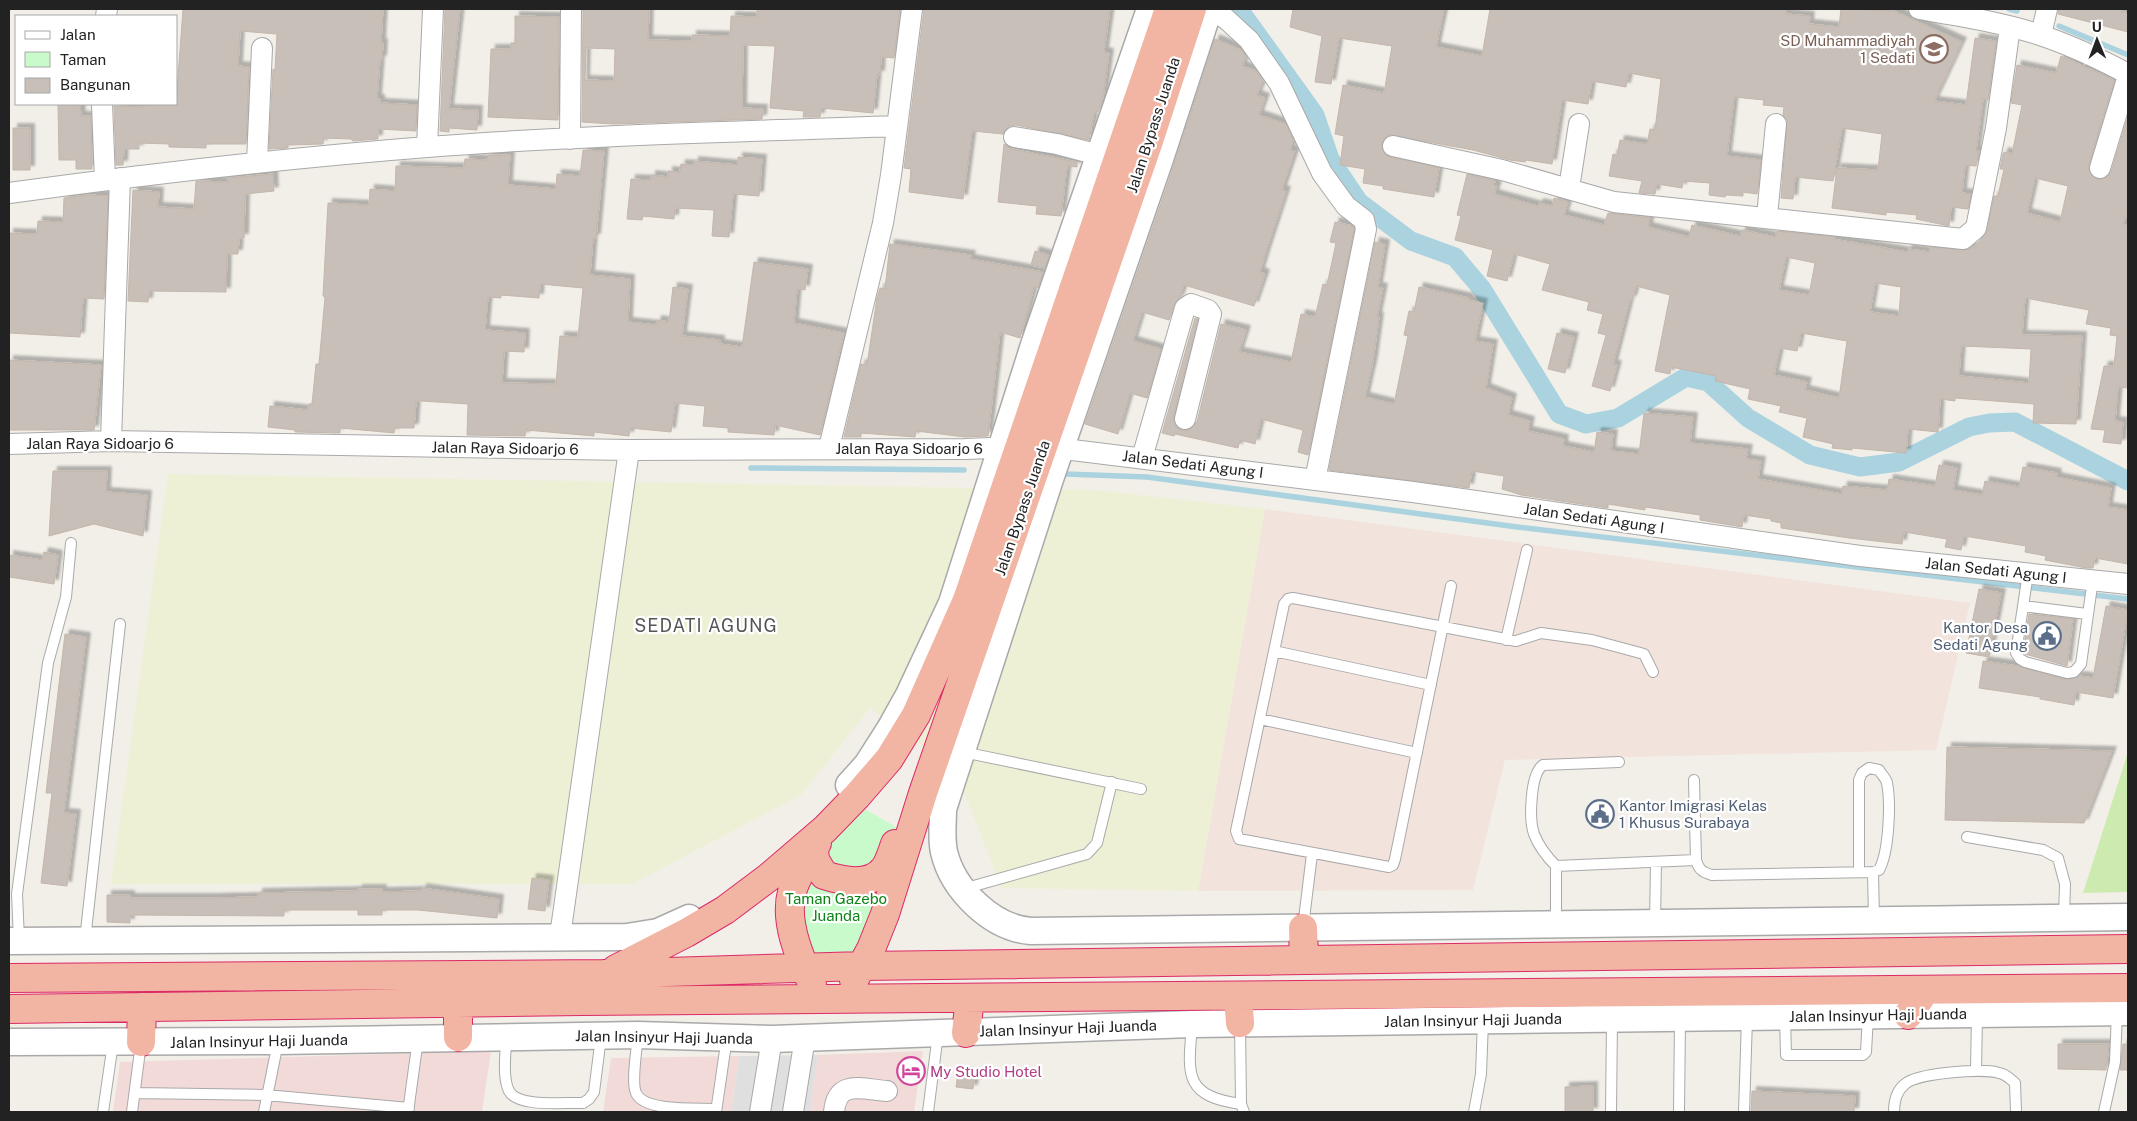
<svg xmlns="http://www.w3.org/2000/svg" width="2137" height="1121" font-family="'Public Sans',sans-serif">
  <defs>
    <filter id="shadow"><feDropShadow dx="4.5" dy="-4.5" stdDeviation="1" flood-color="#0004"/></filter>
  </defs>
  <rect width="100%" height="100%" fill="#f2efe9"/>
  <!-- residential -->
  <path fill="#e0dfdf" d="M818 1055 810 1112H731L739 1056Z"/>
  <!-- commercial -->
  <path fill="#f2dad9" d="M491 1051 482 1112H113L120 1062Z
    M923 1051 914 1112H810L818 1055Z
    M739 1056 731 1112H603L611 1058Z"/>
  <!-- military -->
  <path fill="#f3e3dd" d="M1265 509 1970 603 1936 750 1505 760 1473 890 1198 891Z"/>
  <!-- farmland -->
  <path fill="#eef0d5" d="M168 474 1094 490 1265 509 1198 891 1002 888 955 770 870 708 801 795 632 884H111Z"/>
  <!-- grass -->
  <path fill="#cdebb0" d="M2128 744V892L2083 893 2128 752Z"/>
  <!-- park -->
  <path fill="#c8facc" d="M857 805 900 829 872 925 850 962 810 963 797 932 810 869Z"/>
  <g fill="none" stroke-linecap="round" stroke-linejoin="round">
    <!-- stream -->
    <path stroke="#aad3df" stroke-width="5.5" d="M2009 9 2017 11
      M2059 26 2128 55
      M751 468 964 470
      M1065 474 1147 477 1517 527 2128 599"/>
    <!-- canal -->
    <path stroke="#aad3df" stroke-width="19" d="M1241 12 1315 115 1330 159 1359 202 1411 241 1455 257 1482 289 1559 414 1586 424 1618 418 1686 377 1708 382 1748 418 1810 455 1860 467 1899 462 1969 427 1989 423 2015 422 2128 481"/>
  </g>
  <!-- building -->
  <path fill="#c7bfb8" stroke="#c4b6ab" fill-rule="evenodd" filter="url(#shadow)" d="M183 9H383L381 43H383L382 60 380 59 377 99H380V103L417 105 416 131 378 129V139L353 141 351 139 324 138 323 144 288 145V148L269 149 273 69 275 70 277 34 240 31 238 66 249 67 246 144H206V148L169 147V144L139 143V149H124L123 165H116L114 106 144 107V104H176Z
    M445 9H460L449 109 478 110 477 130 449 128V132L440 131Z
    M583 9H649L648 40 692 41V35L730 36 731 16 757 17V9H900L894 58 881 57 880 75 877 74 873 113 821 108 820 117H803L804 111 770 108 775 46 743 45 742 108 763 109 762 119 613 124 582 122ZM586 48 615 49 614 81 585 80Z
    M924 9H1110L1104 52 1109 53 1103 98 1098 112H1094L1089 140 1016 125 1009 126 1003 134 972 131 963 199 909 192 911 169 904 168Z
    M1293 9H1444L1436 47 1482 56 1490 9H1768L1786 10V14L1810 16 1809 24 1839 27 1841 9 1894 11 1962 42 1934 101 1966 105 1975 38 1996 41 1988 100 1983 99 1976 151H1979L1976 166 1965 165 1962 193 1971 194 1968 209 1951 207 1949 226 1916 219 1917 215 1886 212V215L1832 208 1837 168 1878 170 1882 134 1842 128 1833 181 1795 177 1793 199 1781 198 1787 120 1783 115 1784 107 1763 105 1764 100 1734 97 1727 156 1761 160 1757 194 1743 192V196L1726 195 1725 197 1709 195 1710 183 1683 181 1682 188 1657 184 1655 194 1639 193 1642 181 1609 176 1613 154 1617 155 1620 140 1647 144 1650 129 1655 130 1661 79 1629 73 1626 87 1592 81 1588 104 1562 100 1552 164 1526 160 1525 162 1510 160 1473 150 1390 135 1384 138 1381 144 1385 155 1439 168 1434 197 1383 189V186L1363 183 1365 169 1340 165 1344 136 1335 134 1343 85 1384 93 1392 46 1339 38 1331 84 1315 82 1322 36 1290 27Z
    M2059 9H2112L2128 13V32L2058 14Z
    M515 16 559 17 558 120 488 117 491 49H511V43H515Z
    M1215 39 1241 50 1246 57 1242 66 1256 71 1263 81 1257 95 1265 98 1259 115 1286 124 1293 140 1290 150 1295 151 1282 190 1286 191 1266 252 1260 272 1265 274 1254 306 1184 285 1180 297 1174 305 1169 320 1142 312 1133 341 1161 349 1147 398 1130 393 1118 434 1085 424 1170 177Z
    M2061 56 2114 80 2089 165V171L2096 179H2103L2111 172 2128 116V212L2123 224 2128 226V388L2118 387 2115 421 2123 422 2121 444 2103 442 2105 430 2091 429 2104 366H2114L2117 336 2110 335 2111 328 2086 324 2089 310 2025 298 2022 335 2082 336 2076 424 2033 423 2034 404 1955 398V401L1940 399 1938 432 1908 429 1906 453 1852 448V450L1832 448 1833 444 1803 437 1807 418 1779 412 1781 406 1748 399 1750 389 1715 381 1716 376 1671 367 1670 374 1655 371 1670 295 1636 286 1632 300 1630 299 1613 365H1617L1610 391 1592 386 1606 335 1598 333 1603 314 1587 310 1589 302 1542 290 1550 264 1514 254 1507 281 1487 276 1493 250 1455 240 1461 216 1457 215 1467 174 1495 181 1494 185 1497 186 1494 194 1538 206 1539 203 1552 206 1554 198 1568 202 1564 215 1604 225 1608 213 1650 218 1648 227 1689 237 1692 225 1740 236 1742 230 1775 237 1777 231 1834 237 1833 239 1907 252 1908 249 1930 252V247L1966 250 1976 246 1987 231 1994 196H1998L2004 169H2000L2003 154 2004 152 2012 154 2022 105 2011 103 2017 65 2056 73ZM2035 178 2068 186 2060 222 2027 213ZM1786 257 1815 263 1809 295 1779 290ZM1875 283 1901 287 1899 316 1870 312ZM1801 333 1847 341 1839 398 1805 390 1807 382 1774 375 1780 348 1797 351ZM1961 346 2031 349 2029 383 1959 376Z
    M58 104H80L81 116H91L92 169H76V160H59Z
    M13 128H30V170H13Z
    M1004 144 1012 149 1077 162V167L1067 166 1061 216 1036 214 1037 206 998 202Z
    M583 150 604 151 596 238H593L590 275 630 279 628 322 656 325 657 320 669 322 673 287 688 289 682 336 720 340V344L742 347 754 262 808 269 805 290 797 289 794 323 844 333 820 435 775 425 774 435 728 432V428L703 426 705 406 675 403 671 432 630 428 629 436 594 432V436L526 430 525 436 467 435 468 404 421 401H416L414 428H395L394 433 340 428V433L295 432V430L268 427 270 406 308 410 309 404H312L316 364H319L325 297 323 296 328 203 369 205 370 189 395 191 396 166 464 168 465 159 487 160 488 155H510L508 185 556 189 557 174 580 176ZM540 284 583 288 578 337 560 336 556 384 502 383 504 351 524 352 525 333 485 330 488 297 501 298V295L539 298Z
    M738 157 762 159 759 196 733 194 729 237 712 236 714 210 675 208 674 219 643 216 642 220 627 219 631 179 651 180V175L668 177V171L680 172 681 164 694 165V161L738 165Z
    M273 174 274 191 245 194 244 238H239L238 254H227L226 292 149 291 148 302 128 301 133 190 159 192 158 207 194 209 196 181 228 182V178Z
    M86 195 108 196 104 299 83 298 80 337 9 333V233L37 234 38 221 63 222 64 198Z
    M1335 222 1353 226 1354 229 1308 455 1298 452 1303 430 1261 419 1255 444 1240 440 1238 448 1175 434 1174 436 1162 433 1195 318 1198 319 1173 417 1176 427 1182 430H1189L1197 422 1221 324 1246 330 1239 352 1291 362 1301 314 1315 317 1323 284 1327 285 1336 243 1330 242Z
    M1375 242 1385 244 1378 287 1383 288 1377 317H1379L1373 361 1365 397 1394 404 1408 336 1404 335 1409 311 1414 312 1419 287 1469 298 1468 300 1483 303 1475 341 1493 344 1486 388 1512 398 1508 415 1530 421 1528 431 1564 439 1563 446 1594 452 1597 432 1613 434 1611 451 1639 454 1644 413 1693 417 1690 443 1748 449 1746 459 1761 461 1758 479 1842 494 1843 486 1887 490 1889 479 1935 486 1939 465 1957 468 1953 490 1982 495 1985 481 2019 487 2023 467 2057 473 2056 477 2111 488 2108 507 2128 510V564L2095 558 2093 568H2086L2045 560 2046 556 2025 552 2026 546 1964 536 1961 550 1945 547 1947 539 1904 532 1902 544 1849 538 1781 528V523L1771 521V519L1744 515 1742 527 1700 520V515L1645 507V510L1608 504V508L1521 495 1502 489 1504 476 1472 471 1469 488 1329 470Z
    M890 244 971 255 970 259 1043 272 1038 288 1034 287 1020 338 1000 332 988 436 965 437 916 431 915 437 861 433V437H844L861 364 867 365 877 298 880 288 885 289Z
    M1035 251 1049 255 1045 268 1031 265Z
    M1557 333 1574 337 1565 373 1548 369Z
    M9 360 101 365 94 430H9Z
    M53 471H107L106 492 147 495 143 536 94 524 49 536Z
    M44 552 58 555 54 584 9 577V555L42 560Z
    M1979 589 2001 593 1989 657 1966 653Z
    M2106 606 2128 610 2113 698 2076 692 2074 705 2040 699V697L1979 688 1983 661 2018 666 2066 680 2080 676 2093 678Z
    M2029 614 2073 619 2067 666 2025 654 2023 651Z
    M65 634 86 637 64 813 76 814 67 886 41 883 52 793H46Z
    M1947 747 2112 751 2084 823 1945 820Z
    M532 878 549 880 545 911 528 909Z
    M422 888 499 899 497 918 418 910H382V915H358V910H284V916L130 915V923L107 922V895H130V898H214L258 897V893L358 891V889H382V892L422 891Z
    M2058 1044H2109L2106 1070 2058 1069Z
    M2123 1044H2128V1070H2120Z
    M958 1072 975 1074 973 1089 956 1087Z
    M1593 1086V1112H1565V1087Z
    M1752 1091 1855 1096 1854 1112H1751Z"/>
  <g fill="none" stroke-linecap="round" stroke-linejoin="round">
    <defs>
      <path id="service" d="M2028 573 2016 653 2020 659 2025 662 2067 673 2074 672 2081 664 2093 579
        M1451 586 1395 859 1393 865 1389 867 1239 839 1236 831 1284 604 1288 599 1293 598 1516 641 1541 633 1592 640 1644 654 1653 672
        M2023 606 2087 614
        M1506 640 1527 550
        M1274 651 1431 685
        M1260 719 1417 753
        M963 752 1141 789
        M1694 780 1696 860C1699 870 1702 872 1712 875L1873 872 1879 870C1889 852 1891 804 1887 783 1886 778 1881 774 1879 770L1869 768 1862 773 1859 780V872
        M1967 837 2043 850 2058 858 2065 884 2064 917
        M1556 866 1696 860
        M1873 872 1874 920
        M963 889 1087 854 1097 843 1112 782
        M1655 923 1656 862
        M1556 924V866C1546 856 1539 847 1534 834 1529 820 1530 774 1543 765L1619 762
        M1303 927 1312 854
        M19 940 17 894 48 663 66 597 71 543
        M85 940 120 624
        M1785 1018 1786 1055H1863L1866 1052 1868 1016
        M1240 1023 1241 1104
        M1192 1025C1188 1074 1183 1096 1241 1104L1244 1112
        M638 1035C637 1048 631 1082 636 1093 644 1112 698 1108 716 1109
        M506 1038C506 1053 502 1077 509 1091 518 1108 566 1102 583 1103L589 1099 594 1092 601 1037
        M1976 1070 1977 1015
        M135 1093 266 1095 409 1108
        M103 1112 113 1043
        M132 1112 141 1043
        M264 1112 278 1042
        M408 1112 418 1039
        M716 1112 727 1037
        M928 1112 938 1034
        M1474 1112 1481 1074 1483 1021
        M1611 1112 1612 1020
        M1679 1112 1680 1019
        M1744 1112 1747 1018
        M1894 1112C1894 1102 1896 1091 1905 1084 1917 1073 1983 1068 1999 1073 2006 1074 2010 1079 2015 1083L2016 1112
        M2104 1112 2115 1062 2117 1012"/>
      <path id="minor" d="M1919 9C1959 16 2001 22 2040 35 2070 45 2100 59 2128 74
        M1208 10 1225 18 1249 40 1279 83 1322 173 1346 206 1364 220 1366 229 1315 480
        M106 16 107 9
        M2041 35 2047 9
        M102 104 105 180
        M1014 137 1057 144 1099 155
        M570 139 571 9
        M1393 146 1502 170 1614 202 1963 239 1976 228 1996 128 2010 27
        M427 147 433 9
        M257 162 262 48
        M2100 168 2128 76
        M1569 188 1579 124
        M9 193C148 174 287 158 427 147 583 135 739 132 896 126
        M1767 216 1776 124
        M111 441 120 178
        M9 444 111 441 629 450 966 449 1014 447
        M1048 447 1413 492 1860 556 2128 584
        M829 448 883 223 891 175 912 9
        M1142 458 1185 308 1191 304 1208 310 1211 314 1185 419
        M560 936 629 450
        M760 1112 772 1039
        M793 1112 805 1038
        M834 1112C837 1079 861 1089 887 1091"/>
      <path id="tertiary" d="M1209 9 1160 159 1050 479 943 809C943 823 941 838 944 852 953 890 992 928 1031 931L2128 917
        M849 785 867 765 890 729 909 695 952 603 1034 345 1150 9
        M9 941 627 937 658 932 689 918
        M9 1042 278 1041 638 1035 772 1039 1192 1024 2128 1012"/>
      <path id="trunk" d="M814 849 815 860 824 875C842 881 870 887 884 869 889 863 892 852 895 844
        M1303 928 1304 960
        M616 969 686 933 725 910 769 877 825 829 857 796 889 759 916 715 967 600 1169 9
        M9 978 603 974 863 966 2128 949
        M854 980 871 949 885 914 923 793 1149 141 1192 9
        M812 983C799 957 784 921 792 892 796 876 809 858 817 843
        M1238 997 1240 1023
        M458 1004V1037
        M9 1009 582 1001 2128 988
        M1908 1015 1926 990
        M966 1033 970 998
        M141 1042 142 1007"/>
    </defs>
    <!-- service casing -->
    <use href="#service" stroke="#a9a9a9" stroke-width="12"/>
    <!-- minor casing -->
    <use href="#minor" stroke="#a9a9a9" stroke-width="22"/>
    <!-- tertiary casing -->
    <use href="#tertiary" stroke="#a9a9a9" stroke-width="29"/>
    <!-- trunk casing -->
    <use href="#trunk" stroke="#dc2a67" stroke-width="30"/>
    <!-- service -->
    <use href="#service" stroke="#fff" stroke-width="10"/>
    <!-- minor -->
    <use href="#minor" stroke="#fff" stroke-width="20"/>
    <!-- tertiary -->
    <use href="#tertiary" stroke="#fff" stroke-width="26"/>
    <!-- trunk -->
    <use href="#trunk" stroke="#f2b4a3" stroke-width="28"/>
  </g>
  <!-- icons -->
  <defs>
    <symbol id="school-ring" viewBox="-11 -11 22 22"><circle r="9.5" fill="#fff" stroke="#8d6e63" stroke-width="1.5"/><path d="M0-5L7-2L0 1L-7-2ZM-4 1L0 2.5L4 1V4Q0 6-4 4Z" fill="#8d6e63"/></symbol>
    <symbol id="civic-ring" viewBox="-11 -11 22 22"><circle r="9.5" fill="#fff" stroke="#5c6f8a" stroke-width="1.5"/><path d="M-.6-6.5H3V-4.5H.6V-3L4-1V1h2V6H-6V1h2V-1L-.6-3ZM-1.2 2.5V6h2.4V2.5Z" fill="#5c6f8a"/></symbol>
    <symbol id="hotel-ring" viewBox="-11 -11 22 22"><circle r="9.5" fill="#fff" stroke="#d1479c" stroke-width="1.5"/><path d="M-6-4.5h1.5V1H6V5H4.5V3h-9V5H-6ZM-4 0a1.8 1.8 0 1 1 3.6 0ZM.5 0V-2.5h3Q6-2.5 6 0Z" fill="#d1479c"/></symbol>
  </defs>
  <g fill-rule="evenodd">
    <use href="#school-ring" x="1918" y="33" width="32" height="32"/>
    <use href="#civic-ring" x="2031" y="620" width="32" height="32"/>
    <use href="#civic-ring" x="1584" y="798" width="32" height="32"/>
    <use href="#hotel-ring" x="895" y="1055" width="32" height="32"/>
  </g>
  <g text-anchor="middle" dominant-baseline="central" stroke-width="4.5" stroke-linejoin="round" paint-order="stroke">
    <!-- education labels -->
    <g font-size="15" fill="#785e54" stroke="#fff" text-anchor="end">
      <text x="1915" y="40">SD Muhammadiyah<tspan x="1915" dy="17">1 Sedati</tspan></text>
    </g>
    <!-- street labels -->
    <g font-size="15" fill="#222" stroke="#fff">
      <text transform="translate(1153 125) rotate(-72)">Jalan Bypass Juanda</text>
      <text x="100" y="443">Jalan Raya Sidoarjo 6</text>
      <text transform="translate(505 448) rotate(1)">Jalan Raya Sidoarjo 6</text>
      <text x="909" y="448">Jalan Raya Sidoarjo 6</text>
      <text transform="translate(1193 464) rotate(7)">Jalan Sedati Agung I</text>
      <text transform="translate(1022 508) rotate(-71)">Jalan Bypass Juanda</text>
      <text transform="translate(1594 518) rotate(8)">Jalan Sedati Agung I</text>
      <text transform="translate(1996 570) rotate(6)">Jalan Sedati Agung I</text>
      <text transform="translate(1878 1015) rotate(-1)">Jalan Insinyur Haji Juanda</text>
      <text transform="translate(1473 1020) rotate(-1)">Jalan Insinyur Haji Juanda</text>
      <text transform="translate(1068 1028) rotate(-2)">Jalan Insinyur Haji Juanda</text>
      <text transform="translate(664 1037) rotate(1)">Jalan Insinyur Haji Juanda</text>
      <text transform="translate(259 1041) rotate(-1)">Jalan Insinyur Haji Juanda</text>
    </g>
    <!-- service labels -->
    <g font-size="15" fill="#4e5e75" stroke="#fff" text-anchor="end">
      <text x="2028" y="627">Kantor Desa<tspan x="2028" dy="17">Sedati Agung</tspan></text>
      <text x="1619" y="805" text-anchor="start">Kantor Imigrasi Kelas<tspan x="1619" dy="17">1 Khusus Surabaya</tspan></text>
    </g>
    <!-- park labels -->
    <g font-size="15" fill="#0c8416" stroke="#fff">
      <text x="836" y="898">Taman Gazebo<tspan x="836" dy="17">Juanda</tspan></text>
    </g>
    <!-- hotel labels -->
    <g font-size="15" fill="#b23c85" stroke="#fff" text-anchor="start">
      <text x="930" y="1071">My Studio Hotel</text>
    </g>
    <!-- quarter labels -->
    <g font-size="18" letter-spacing="1" fill="#555" stroke="#fff">
      <text x="706" y="625">SEDATI AGUNG</text>
    </g>
  </g>
  <!-- border -->
  <rect width="2137" height="1121" fill="none" stroke="#222222" stroke-width="20"/>
  <!-- legend -->
  <rect x="15" y="15" width="162" height="90" fill="#ffffff" stroke="#a7a7a7"/>
  <rect x="25" y="31" width="25" height="8" fill="#ffffff" stroke="#a7a7a7"/>
  <text x="60" y="40" font-size="15" fill="#222222">Jalan</text>
  <rect x="25" y="52" width="25" height="15" fill="#c8facc" stroke="#a7a7a7"/>
  <text x="60" y="65" font-size="15" fill="#222222">Taman</text>
  <rect x="25" y="78" width="25" height="15" fill="#c7bfb8" stroke="#a7a7a7"/>
  <text x="60" y="90" font-size="15" fill="#222222">Bangunan</text>
  <!-- north arrow -->
  <g transform="translate(2097 40) rotate(359)" stroke="#ffffff" stroke-width="4" paint-order="stroke">
  <path d="M0-4L9 19L0 12L-9 19Z" fill="#222222"/>
  <text y="-8" font-size="14" font-weight="bold" text-anchor="middle" fill="#222222">U</text>
  </g>
</svg>
